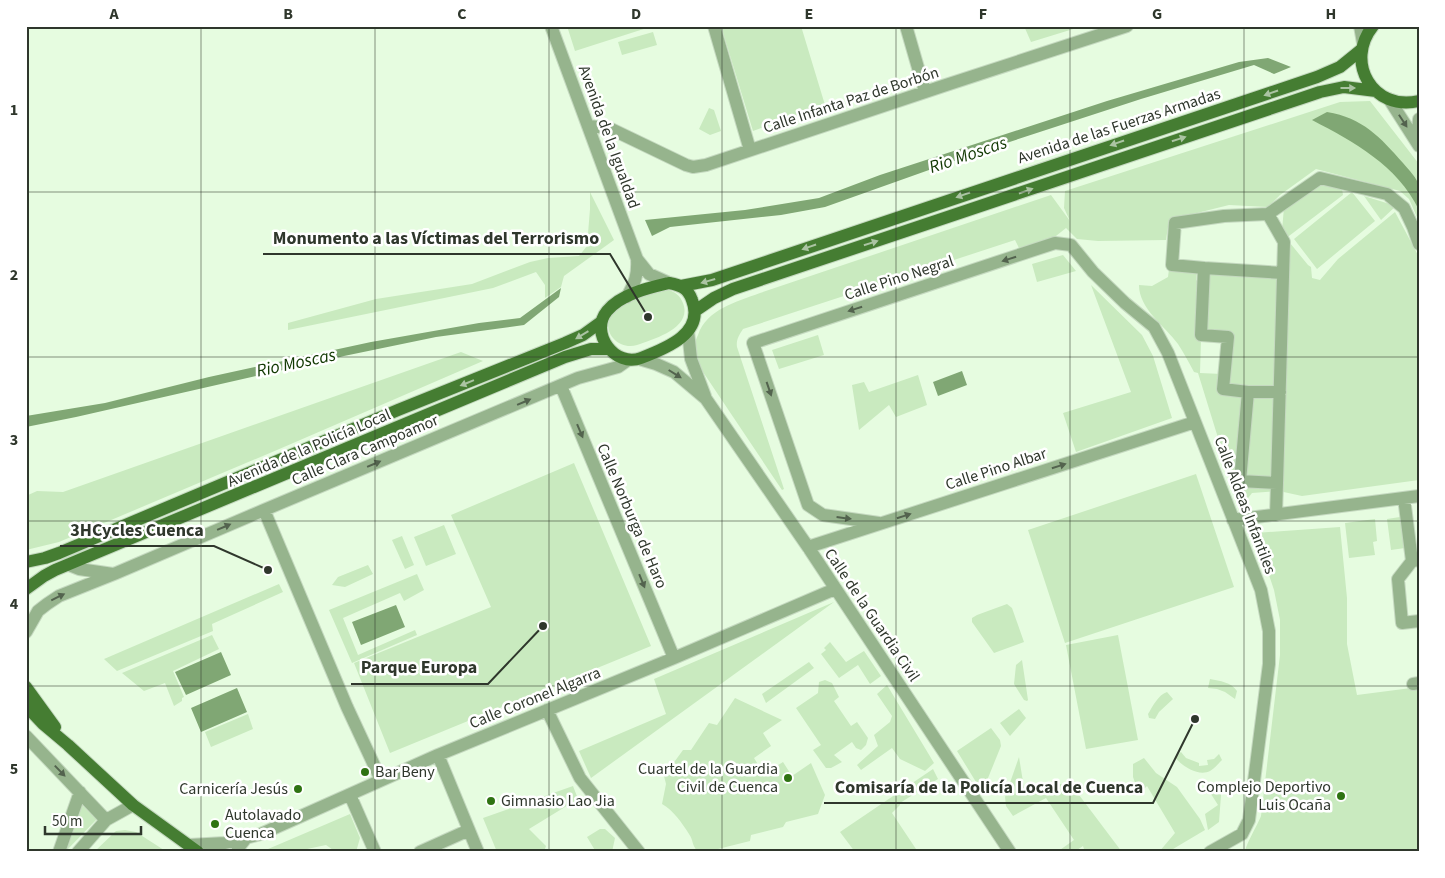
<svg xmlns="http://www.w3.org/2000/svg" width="1445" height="878" font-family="'Source Sans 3',sans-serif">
  <rect width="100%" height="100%" fill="#e6fce0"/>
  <!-- green -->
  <path fill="#c9eabf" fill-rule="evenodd" d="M567 26H653L575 51Z
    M721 26H801L825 105 753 131Z
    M1024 26H1083L1031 42Z
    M653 32 657 45 622 55 618 42Z
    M1370 101 1419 164V222L1409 199 1400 191 1316 169 1280 195 1268 207 1229 205 1169 220 1166 240 1098 241 1077 239 1066 228 1056 236 1019 248 1015 240 743 329C739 335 736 340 737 347L784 489 782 490 703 372C700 364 696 355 695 346 695 342 696 339 698 335 707 309 736 302 760 293L1051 195 1070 221 1064 208 1065 191 1340 102Z
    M709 108 714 110 721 131 710 135 699 129Z
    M1323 183 1342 189 1343 195 1285 239 1282 231 1284 207Z
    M590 192 614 240 564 276 561 287 545 298V285L536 272 493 288 288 330V323L376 299 472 284 530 262 548 258 579 256 587 246 590 209Z
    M1352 192 1375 221 1317 269 1294 239Z
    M1364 196 1396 206 1381 220Z
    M1395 212 1419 257V480L1302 496 1279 491 1252 493 1245 502 1219 441 1198 373 1194 372C1189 363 1184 353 1178 344 1165 326 1139 309 1139 285L1152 286 1168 277 1169 269 1197 271 1196 280 1200 283 1204 268 1275 274 1290 243 1308 265 1311 267 1312 278 1320 280 1338 259ZM1226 337 1222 374 1200 373 1201 339Z
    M1063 255 1076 271 1037 282 1032 264Z
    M1091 285 1142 335 1153 356 1172 418 1076 452 1063 413 1131 392Z
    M664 289C672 290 679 294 682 301 695 327 655 339 637 345 615 351 598 326 615 310 628 298 648 294 664 289Z
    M818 335 824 355 779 369 772 350Z
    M461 352 483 361 277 450 59 542 26 550V496L37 491 63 492Z
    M918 375 927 405 896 417 889 405 859 430 852 385 864 382 869 392Z
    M574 463 651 646 390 753 354 663 491 607 451 515Z
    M1196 474 1234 587 1065 643 1028 530Z
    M1400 517 1405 548 1391 550 1387 519Z
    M1375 519 1377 541 1373 542 1375 555 1349 558 1345 523Z
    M444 525 456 554 426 566 414 537Z
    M1340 527 1347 598V644L1357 695 1419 687V852H1245C1245 846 1258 824 1261 816L1280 655V620L1274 590 1255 533Z
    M402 536 414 565 405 569 392 540Z
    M368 565 373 574 345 587 332 585 338 577Z
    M417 574 424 590 404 601 400 593 343 618 358 655 415 630 417 635 352 663 329 610Z
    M279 584 283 592 212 624 213 631 117 671 104 659Z
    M834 602 591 778 579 751 666 714 654 679Z
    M1007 604 1012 608 1024 642 994 653 972 622V618L977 615Z
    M212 635 219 649 173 671 184 697 182 698V701L174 706 165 683 144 691 122 673Z
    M1118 635 1138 740 1086 749 1066 645Z
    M830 642 846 662 864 651 881 676 870 684 858 665 839 678 821 654 826 650 824 648Z
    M1022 660 1028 700 1027 701 1024 700 1014 684 1016 665Z
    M809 662 814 668 766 703 762 694Z
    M1210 679C1220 681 1231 682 1237 691L1235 699 1225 692 1217 689 1208 688Z
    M825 680 832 683 839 697 834 701 851 726 857 722 868 738 866 745 861 750 856 748 852 742 834 755 842 762 831 768H826L813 750 821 745 796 708 818 693 819 682Z
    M887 685 934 763 925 771 900 759 892 748 861 770 857 765 878 746 874 735 890 722 892 716 877 694Z
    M1167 692 1173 699 1159 712 1155 719 1149 718 1148 714C1153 706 1158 695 1167 692Z
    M735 698 782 720 763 733 771 746 754 758 764 774 783 762 792 776 811 763 825 795 818 814 786 822 783 827 751 835 750 841 718 849 717 852H698C691 844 694 841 689 834 682 823 674 811 662 804L666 784 664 776 683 750H691L709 723 717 725Z
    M1019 709 1026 718 1010 736 1000 723Z
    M248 714 253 729 211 747 205 732Z
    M991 728 1000 740 1001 746 986 783 980 785 976 782 957 751Z
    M1181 752 1186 758 1199 763V766L1208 765 1207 760 1214 759 1219 754 1222 760C1219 763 1215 768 1210 771 1199 777 1181 766 1175 757Z
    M1019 757 1024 788 1061 784 1073 787 1122 852H1085L1083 846 1074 852H1057L1074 840 1046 798 1013 816 1006 806 1005 797Z
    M1144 758 1156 773 1177 787 1200 819 1205 830 1168 852H1159L1175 833 1147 786 1139 794 1133 777V764Z
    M933 769 938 779 900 803V805L892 813 918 852H855L840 832Z
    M1222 782 1219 822 1208 830 1205 814 1218 805 1204 783Z
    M573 786 578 799 529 829 546 846 544 852H531L517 849 511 852H497L483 818Z
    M82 805 97 819 66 851Z
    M350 814 360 838 356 852H336L326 845 293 852H261Z
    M600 829H605L615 838 612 852H596L587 837Z
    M125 830 136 832 167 852H94L116 831Z"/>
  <!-- water -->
  <path fill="#80a774" d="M1268 58 1291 67 1274 74 1254 65 1141 99 988 149 825 207 781 215 670 227 652 236 645 220 745 210 819 198 880 175 1107 101 1239 62Z
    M1327 112C1363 118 1380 137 1403 163 1409 170 1417 178 1419 186 1420 193 1419 202 1419 210 1397 165 1354 142 1312 120Z
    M561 288 559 297 524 325 436 337 344 356 76 417 26 427V416L105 403 209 377 371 342 479 323 520 318Z
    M962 371 967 385 938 396 933 382Z
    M396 605 405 627 361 645 352 622Z
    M221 652 231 675 186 695 175 672Z
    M237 688 247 712 201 732 191 708Z"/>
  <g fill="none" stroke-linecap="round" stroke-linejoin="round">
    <defs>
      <path id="minor" d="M551 26 637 259C638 276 635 282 627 297
        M714 26 750 150
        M906 26 925 92
        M1360 26 1363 43
        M1389 99 1419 146
        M588 126 609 128 686 165 693 167 706 165 946 85 1127 26
        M1417 143 1419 119
        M1268 214 1284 242 1277 483
        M637 259 649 274 669 283
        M1204 268 1283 273
        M688 331 691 359 705 396
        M639 359 656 364 674 372 706 399 808 547 1010 852
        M561 386 674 658
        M1248 392H1280
        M1404 498 1412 561 1419 560
        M808 505 753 343 1055 243 1071 245 1093 272 1125 303 1154 327 1168 353 1261 590 1269 631V664L1249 820 1242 834 1210 852
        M808 505 823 515 879 523
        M264 510 347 707 381 780
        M1276 515 1277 483 1240 481 1248 392 1223 389 1228 337 1201 335 1204 268 1172 265 1175 223 1224 216 1268 214 1320 178 1387 194 1404 208 1413 227 1419 244
        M1233 520 1419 496
        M808 547 1195 422
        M1412 561 1398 579 1402 623 1419 621
        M69 565 79 569 113 574
        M26 632 38 611 47 604 59 596 114 574 264 510 578 378 618 367 628 360
        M1413 684 1419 683
        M547 710 580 778 639 852
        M26 736 106 820
        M438 755 478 852
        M350 795 375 852
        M189 845 225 843 261 834 438 755 674 658 835 589
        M59 852 80 792
        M78 852 106 820 133 805
        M237 852 239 847 247 837
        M420 852 469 830"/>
      <path id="major" d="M1373 26C1344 62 1373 112 1419 101
        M669 283C680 285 688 288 692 300 705 333 667 348 641 358 615 368 589 333 607 311 621 294 648 288 669 283Z
        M681 286 712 280 1317 77 1340 67 1361 50
        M695 311 714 298 733 289 1320 92 1344 87 1376 91
        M26 562 45 558 59 553 398 410 565 343 583 335 601 322
        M26 589 44 576 55 570 565 357 591 349H609
        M26 687 55 727
        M26 706 43 724 68 745 133 805 198 852"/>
    </defs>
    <!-- minor casing -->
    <use href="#minor" stroke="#c5d9c0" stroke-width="14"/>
    <!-- major casing -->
    <use href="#major" stroke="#c5d9c0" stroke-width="14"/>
    <!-- minor -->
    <use href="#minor" stroke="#96b48d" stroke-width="12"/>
    <!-- major -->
    <use href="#major" stroke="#457d32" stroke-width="12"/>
  </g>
  <!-- one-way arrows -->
  <defs><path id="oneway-solid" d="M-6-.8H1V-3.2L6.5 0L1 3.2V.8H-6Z" transform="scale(1.25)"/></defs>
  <g fill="#abc4a3">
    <use href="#oneway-solid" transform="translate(1348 88)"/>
    <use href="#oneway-solid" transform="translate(1271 93) rotate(161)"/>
    <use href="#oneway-solid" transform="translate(1179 139) rotate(-18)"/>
    <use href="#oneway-solid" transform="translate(1117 143) rotate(161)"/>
    <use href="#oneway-solid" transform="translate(1026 191) rotate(-19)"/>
    <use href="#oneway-solid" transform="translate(963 195) rotate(161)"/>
    <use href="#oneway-solid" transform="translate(871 243) rotate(-18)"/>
    <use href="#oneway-solid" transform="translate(809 247) rotate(161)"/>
    <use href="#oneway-solid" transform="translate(708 281) rotate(164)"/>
    <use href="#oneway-solid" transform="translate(582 335) rotate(149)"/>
    <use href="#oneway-solid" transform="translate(467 383) rotate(158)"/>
  </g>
  <g fill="#53634e">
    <use href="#oneway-solid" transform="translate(1403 121) rotate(57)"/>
    <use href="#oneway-solid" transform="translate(1009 259) rotate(162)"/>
    <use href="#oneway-solid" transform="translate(855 309) rotate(162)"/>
    <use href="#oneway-solid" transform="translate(675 374) rotate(32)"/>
    <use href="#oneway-solid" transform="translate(769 389) rotate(71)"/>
    <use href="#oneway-solid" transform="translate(524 402) rotate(-23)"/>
    <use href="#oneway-solid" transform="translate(580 431) rotate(67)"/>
    <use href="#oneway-solid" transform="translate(374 464) rotate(-23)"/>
    <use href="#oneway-solid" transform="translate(1059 466) rotate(-18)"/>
    <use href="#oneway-solid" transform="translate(904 516) rotate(-18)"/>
    <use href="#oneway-solid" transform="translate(844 518) rotate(7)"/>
    <use href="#oneway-solid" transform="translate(224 527) rotate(-23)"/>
    <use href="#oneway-solid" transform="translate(642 581) rotate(68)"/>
    <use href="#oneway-solid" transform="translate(58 597) rotate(-26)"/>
    <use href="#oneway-solid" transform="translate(60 771) rotate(46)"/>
  </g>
  <!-- grid -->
  <path fill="none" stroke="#2f372c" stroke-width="1" stroke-opacity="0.55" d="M201 26V852M375 26V852M549 26V852M722 26V852M896 26V852M1070 26V852M1244 26V852M26 192H1419M26 357H1419M26 521H1419M26 686H1419"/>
  <!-- markers -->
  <g fill="#2f7312" stroke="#fff" stroke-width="2">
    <circle cx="365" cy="772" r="5"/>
    <circle cx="788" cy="778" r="5"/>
    <circle cx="298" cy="789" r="5"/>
    <circle cx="1341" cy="796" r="5"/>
    <circle cx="491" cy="801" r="5"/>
    <circle cx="215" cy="824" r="5"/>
  </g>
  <g text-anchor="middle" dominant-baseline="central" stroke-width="5" stroke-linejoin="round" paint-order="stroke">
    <!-- street labels -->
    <g font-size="16" fill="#2f372c" stroke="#fff">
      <text transform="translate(851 100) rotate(-18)">Calle Infanta Paz de Borbón</text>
      <text transform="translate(1119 126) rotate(-18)">Avenida de las Fuerzas Armadas</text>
      <text transform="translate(609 137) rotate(70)">Avenida de la Igualdad</text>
      <text transform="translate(899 278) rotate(-18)">Calle Pino Negral</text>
      <text transform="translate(309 448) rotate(-23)">Avenida de la Policía Local</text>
      <text transform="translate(365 450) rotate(-23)">Calle Clara Campoamor</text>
      <text transform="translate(996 469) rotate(-18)">Calle Pino Albar</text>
      <text transform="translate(1245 505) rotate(69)">Calle Aldeas Infantiles</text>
      <text transform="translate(632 516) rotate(67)">Calle Norburga de Haro</text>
      <text transform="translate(872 615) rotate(56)">Calle de la Guardia Civil</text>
      <text transform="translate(535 698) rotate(-22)">Calle Coronel Algarra</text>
    </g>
    <!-- poi labels -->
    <g font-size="16" fill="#2f372c" stroke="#fff" text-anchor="end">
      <text x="778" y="769">Cuartel de la Guardia<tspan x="778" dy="18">Civil de Cuenca</tspan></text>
      <text x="375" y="772" text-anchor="start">Bar Beny</text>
      <text x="1331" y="787">Complejo Deportivo<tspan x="1331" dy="18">Luis Ocaña</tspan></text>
      <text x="288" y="789">Carnicería Jesús</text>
      <text x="501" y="801" text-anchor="start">Gimnasio Lao Jia</text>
      <text x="225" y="815" text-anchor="start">Autolavado<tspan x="225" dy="18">Cuenca</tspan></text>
    </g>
    <!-- water labels -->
    <g font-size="18" font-style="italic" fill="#113802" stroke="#fff">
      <text transform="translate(968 155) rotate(-19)">Rio Moscas</text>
      <text transform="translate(296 363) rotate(-12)">Rio Moscas</text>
    </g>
  </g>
  <!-- callouts -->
  <path fill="none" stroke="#2f372c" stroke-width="2" d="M648 317L610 254H263M268 570L214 546H60M543 626L488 684H351M1195 719L1153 803H824"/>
  <g fill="#2f372c" stroke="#fff" stroke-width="2">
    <circle cx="648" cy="317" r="5"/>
    <circle cx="268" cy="570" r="5"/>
    <circle cx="543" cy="626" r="5"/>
    <circle cx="1195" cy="719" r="5"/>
  </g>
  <g font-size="18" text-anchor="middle" font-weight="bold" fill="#2f372c" stroke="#fff" stroke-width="5" stroke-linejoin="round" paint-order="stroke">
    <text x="436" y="244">Monumento a las Víctimas del Terrorismo</text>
    <text x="137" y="536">3HCycles Cuenca</text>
    <text x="419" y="673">Parque Europa</text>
    <text x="989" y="793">Comisaría de la Policía Local de Cuenca</text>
  </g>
  <!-- border -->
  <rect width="1445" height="878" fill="none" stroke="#ffffff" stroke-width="55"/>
  <!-- scale -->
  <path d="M45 826v8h96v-8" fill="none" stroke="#2f372c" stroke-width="2.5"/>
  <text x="52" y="826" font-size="15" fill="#2f372c" stroke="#ffffff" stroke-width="4" paint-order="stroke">50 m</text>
  <rect x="28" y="28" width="1390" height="822" fill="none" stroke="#2f372c" stroke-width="2"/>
  <g font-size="16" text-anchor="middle" font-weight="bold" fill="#2f372c">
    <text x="114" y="19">A</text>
    <text x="288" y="19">B</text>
    <text x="462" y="19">C</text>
    <text x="636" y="19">D</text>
    <text x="809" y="19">E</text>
    <text x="983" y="19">F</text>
    <text x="1157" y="19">G</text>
    <text x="1331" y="19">H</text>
    <text x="14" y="115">1</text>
    <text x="14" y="280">2</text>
    <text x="14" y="445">3</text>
    <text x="14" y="609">4</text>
    <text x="14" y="774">5</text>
  </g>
</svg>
